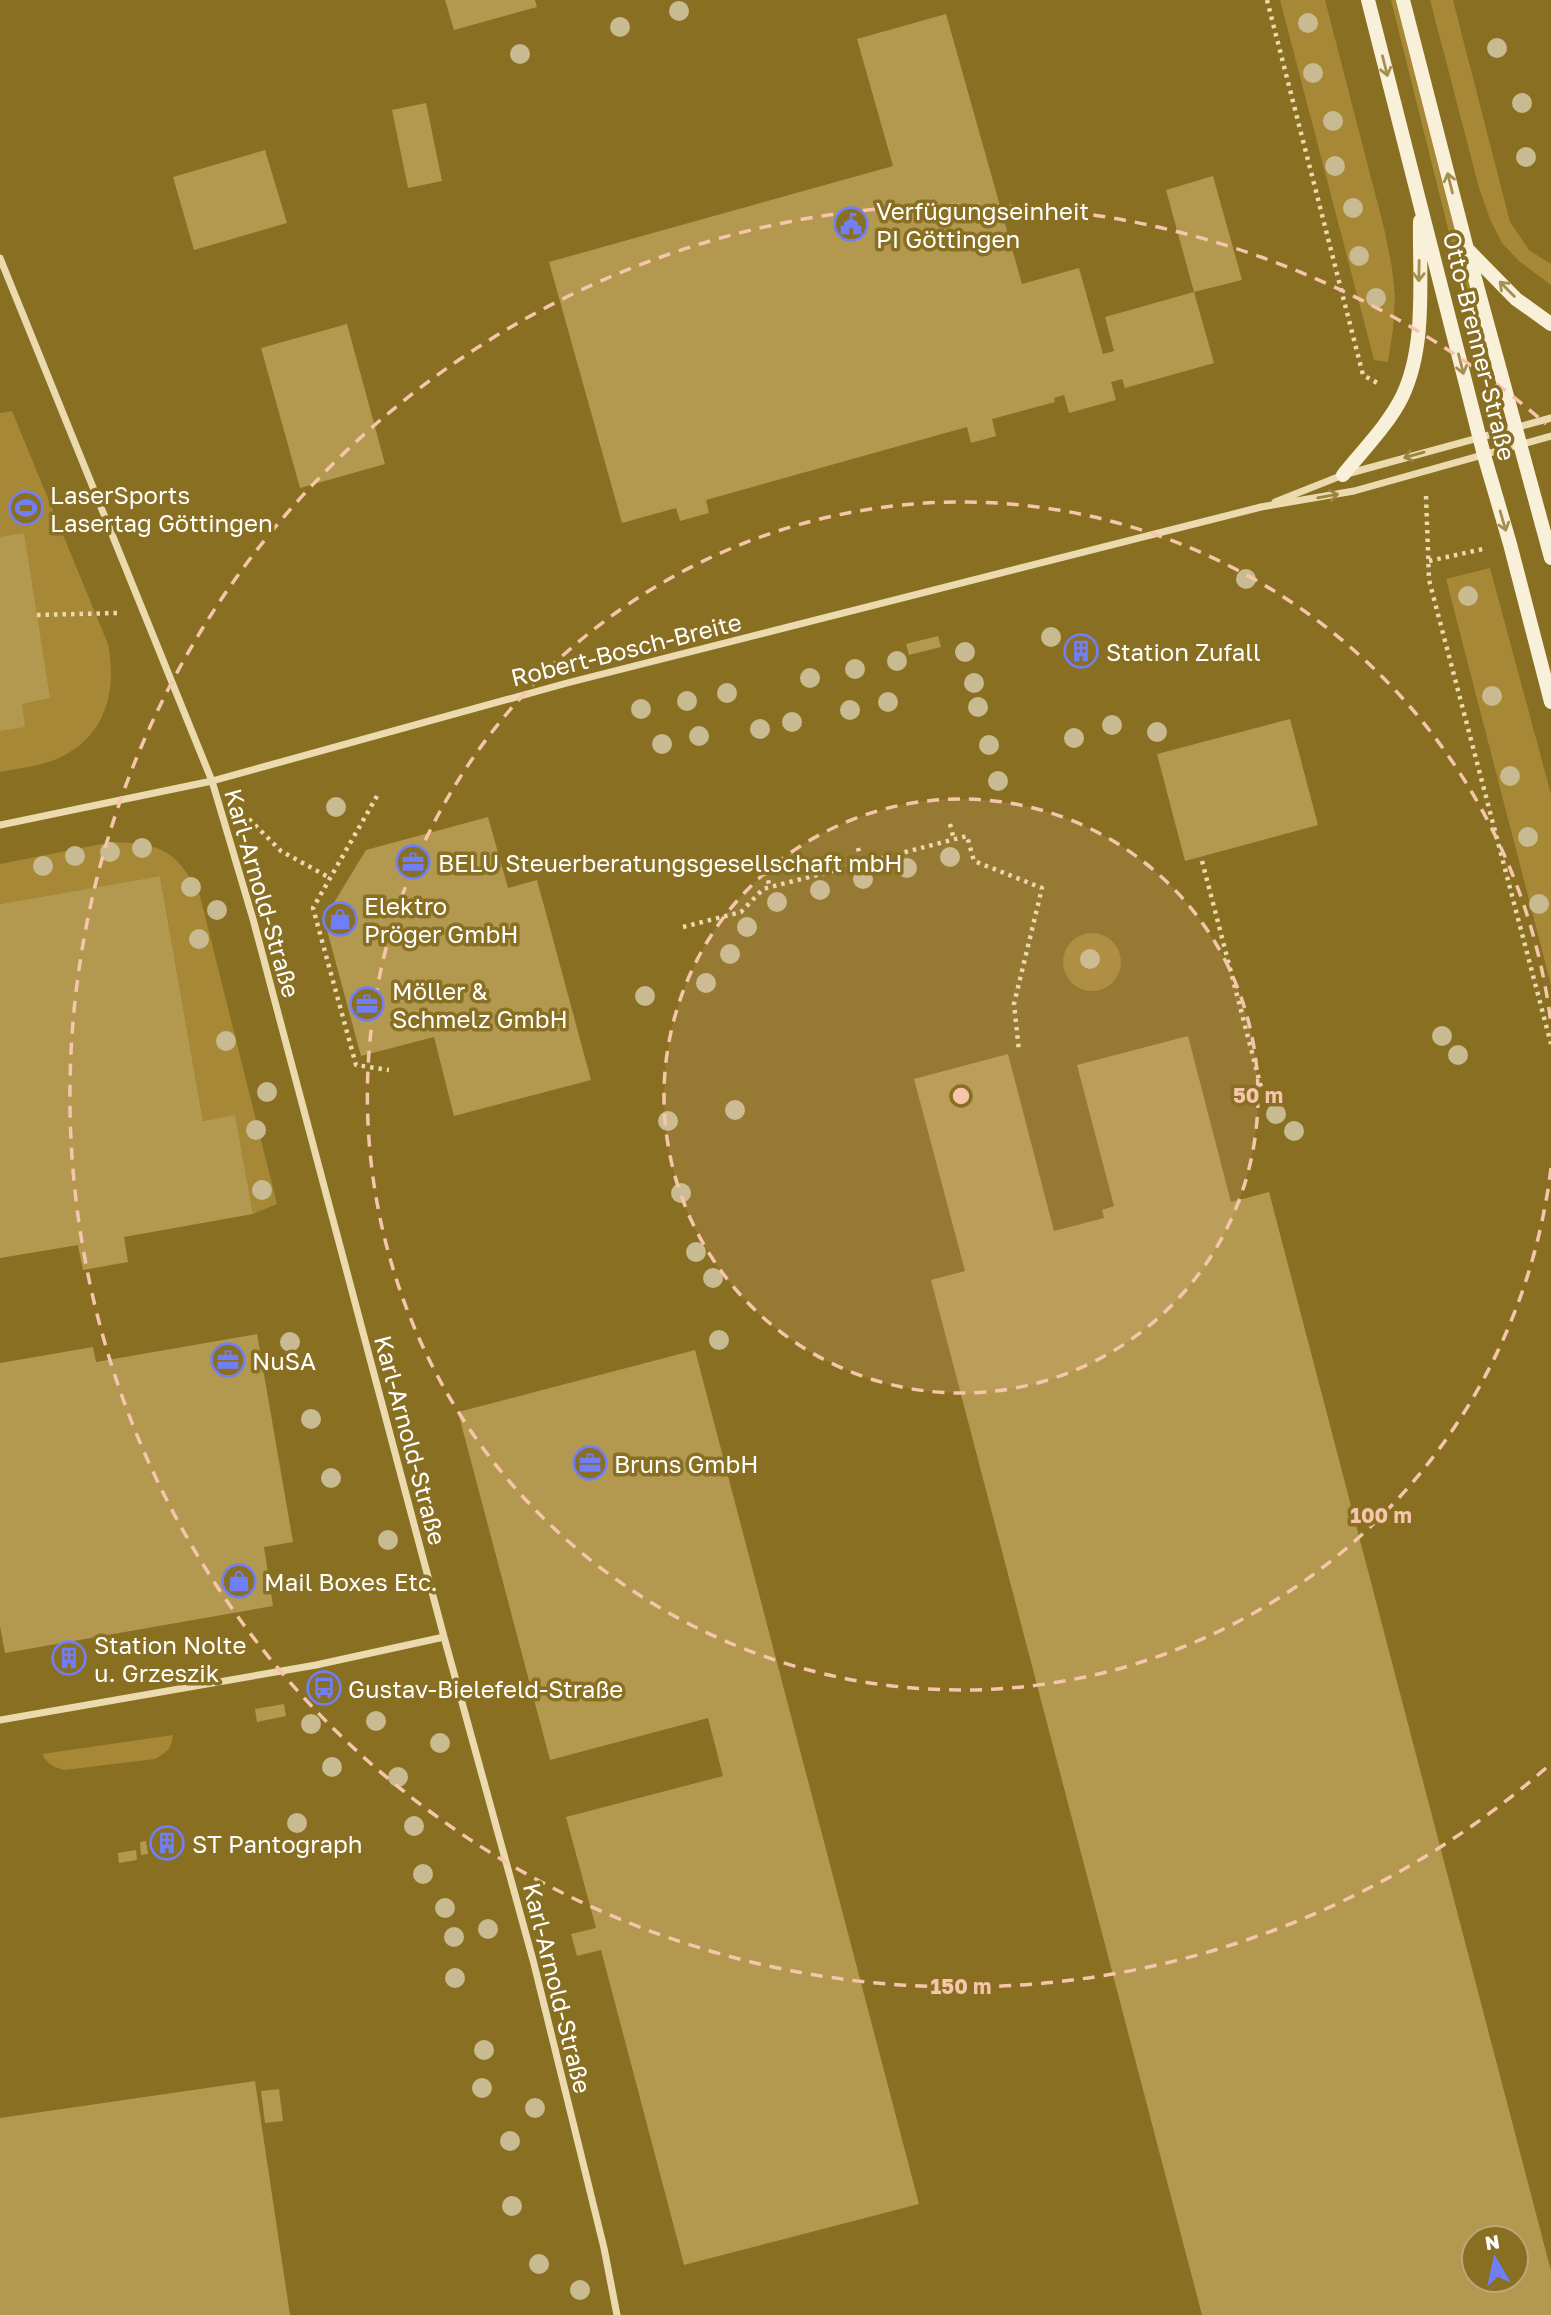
<svg xmlns="http://www.w3.org/2000/svg" width="1551" height="2315" font-family="'Golos Text',sans-serif">
  <rect width="100%" height="100%" fill="#896f22"/>
  <!-- green -->
  <path fill="#a68836" d="M1280 0H1325L1384 228 1392 268 1395 297 1393 329 1388 362 1374 360Z
    M1391 0H1399L1487 342 1477 345Z
    M1430 0H1453L1510 222 1529 250 1551 264V285L1519 261 1502 243 1490 219 1479 188Z
    M12 411 108 644C117 688 107 734 63 756 44 766 21 768 0 772V413Z
    M1490 568 1551 794V985L1446 579Z
    M112 842C162 844 177 850 200 896L277 1204 253 1214 235 1116 203 1121 160 876 0 904V864Z
    M1063 962a29 29 0 1 1 58 0a29 29 0 1 1-58 0Z
    M173 1735C172 1748 166 1753 155 1759L64 1770C53 1767 47 1764 42 1754Z"/>
  <!-- building -->
  <path fill="#b2994f" fill-rule="evenodd" d="M445 0H535L537 7 454 30Z
    M946 14 1022 284 1079 268 1103 354 1114 351 1105 317 1194 292 1214 363 1125 388 1122 379 1111 382 1116 400 1069 413 1064 395 1054 398 1055 402 992 419 996 436 971 443 967 427 706 500 709 513 680 521 676 508 622 523 549 262 893 166 857 39Z
    M426 103 442 181 408 188 392 110Z
    M265 150 287 223 194 250 173 177Z
    M1213 176 1242 280 1194 292 1166 190Z
    M347 324 385 464 300 488 261 348Z
    M24 533 50 698 22 704 25 727 0 731V537Z
    M938 636 941 647 909 655 906 644Z
    M1083 640 1088 661 1080 662 1075 642Z
    M1290 719 1318 825 1185 861 1157 754Z
    M488 817 508 888 537 880 591 1080 454 1116 434 1037 361 1056 324 919 366 850Z
    M160 876 203 1121 235 1115 253 1214 124 1237 128 1262 83 1270 78 1245 0 1258V904Z
    M1188 1036 1231 1202 1269 1192 1551 2271V2315H1202L931 1280 965 1271 914 1079 1008 1054 1054 1231 1104 1218 1102 1210 1114 1206 1077 1065ZM1474 2238H1516V2280H1474Z
    M257 1334 293 1542 264 1547 273 1606 5 1653 0 1626V1363L93 1347 96 1362Z
    M695 1350 919 2204 684 2265 601 1950 577 1956 571 1934 596 1928 566 1817 723 1776 708 1718 550 1760 458 1412Z
    M77 1648 79 1664 61 1667 59 1651Z
    M284 1704 286 1716 257 1722 255 1709Z
    M176 1835 178 1848 159 1850 157 1838Z
    M146 1841 148 1854 141 1855 140 1842Z
    M136 1850 137 1860 119 1863 118 1853Z
    M255 2081 290 2315H0V2118Z
    M279 2089 283 2121 265 2123 261 2091Z"/>
  <g fill="none" stroke-linecap="round" stroke-linejoin="round">
    <!-- path -->
    <path stroke="#eadaae" stroke-width="4.5" stroke-dasharray="3.5 5" stroke-linecap="butt" d="M1267 0 1363 375 1379 384
      M1426 496 1429 580 1551 1044
      M1429 561 1483 549
      M37 615 118 613
      M377 796 313 908 356 1065 389 1070
      M249 819 281 851 330 878
      M950 824 954 840
      M858 848 862 864
      M1202 861 1262 1091
      M766 872 770 888
      M683 927 741 912 763 889 967 836 974 861 1042 888 1014 1004 1019 1051"/>
    <!-- minor -->
    <path stroke="#eadaae" stroke-width="7" d="M0 258 212 781 253 919 444 1637 533 1960 604 2248 617 2315
      M1275 502 1343 475 1551 418
      M0 825 212 781 567 683 1261 507 1354 491 1551 436
      M0 1720 316 1665 444 1637"/>
    <!-- secondary -->
    <path stroke="#f8f0d9" stroke-width="14" d="M1368 0 1484 455 1510 544 1551 702
      M1403 0 1467 249 1551 558
      M1468 250 1516 299 1551 324
      M1343 475C1363 450 1388 425 1402 397 1427 345 1419 278 1420 221"/>
  </g>
  <!-- trees -->
  <g fill="#c8ba91">
    <circle cx="679" cy="11" r="10"/>
    <circle cx="1308" cy="23" r="10"/>
    <circle cx="620" cy="27" r="10"/>
    <circle cx="1497" cy="48" r="10"/>
    <circle cx="520" cy="54" r="10"/>
    <circle cx="1313" cy="73" r="10"/>
    <circle cx="1522" cy="103" r="10"/>
    <circle cx="1333" cy="121" r="10"/>
    <circle cx="1526" cy="157" r="10"/>
    <circle cx="1335" cy="166" r="10"/>
    <circle cx="1353" cy="208" r="10"/>
    <circle cx="1359" cy="256" r="10"/>
    <circle cx="1376" cy="298" r="10"/>
    <circle cx="1246" cy="579" r="10"/>
    <circle cx="1468" cy="596" r="10"/>
    <circle cx="1051" cy="637" r="10"/>
    <circle cx="965" cy="652" r="10"/>
    <circle cx="897" cy="661" r="10"/>
    <circle cx="855" cy="669" r="10"/>
    <circle cx="810" cy="678" r="10"/>
    <circle cx="974" cy="683" r="10"/>
    <circle cx="727" cy="693" r="10"/>
    <circle cx="1492" cy="696" r="10"/>
    <circle cx="687" cy="701" r="10"/>
    <circle cx="888" cy="702" r="10"/>
    <circle cx="978" cy="707" r="10"/>
    <circle cx="641" cy="709" r="10"/>
    <circle cx="850" cy="710" r="10"/>
    <circle cx="792" cy="722" r="10"/>
    <circle cx="1112" cy="725" r="10"/>
    <circle cx="760" cy="729" r="10"/>
    <circle cx="1157" cy="732" r="10"/>
    <circle cx="699" cy="736" r="10"/>
    <circle cx="1074" cy="738" r="10"/>
    <circle cx="662" cy="744" r="10"/>
    <circle cx="989" cy="745" r="10"/>
    <circle cx="1510" cy="776" r="10"/>
    <circle cx="998" cy="781" r="10"/>
    <circle cx="336" cy="807" r="10"/>
    <circle cx="1528" cy="837" r="10"/>
    <circle cx="142" cy="848" r="10"/>
    <circle cx="110" cy="852" r="10"/>
    <circle cx="75" cy="856" r="10"/>
    <circle cx="950" cy="857" r="10"/>
    <circle cx="43" cy="866" r="10"/>
    <circle cx="907" cy="868" r="10"/>
    <circle cx="863" cy="879" r="10"/>
    <circle cx="191" cy="887" r="10"/>
    <circle cx="820" cy="890" r="10"/>
    <circle cx="777" cy="902" r="10"/>
    <circle cx="1539" cy="904" r="10"/>
    <circle cx="217" cy="910" r="10"/>
    <circle cx="747" cy="927" r="10"/>
    <circle cx="199" cy="939" r="10"/>
    <circle cx="730" cy="954" r="10"/>
    <circle cx="1090" cy="959" r="10"/>
    <circle cx="706" cy="983" r="10"/>
    <circle cx="645" cy="996" r="10"/>
    <circle cx="1442" cy="1036" r="10"/>
    <circle cx="226" cy="1041" r="10"/>
    <circle cx="1458" cy="1055" r="10"/>
    <circle cx="267" cy="1092" r="10"/>
    <circle cx="735" cy="1110" r="10"/>
    <circle cx="1276" cy="1114" r="10"/>
    <circle cx="668" cy="1121" r="10"/>
    <circle cx="256" cy="1130" r="10"/>
    <circle cx="1294" cy="1131" r="10"/>
    <circle cx="262" cy="1190" r="10"/>
    <circle cx="681" cy="1193" r="10"/>
    <circle cx="696" cy="1252" r="10"/>
    <circle cx="713" cy="1278" r="10"/>
    <circle cx="719" cy="1340" r="10"/>
    <circle cx="290" cy="1342" r="10"/>
    <circle cx="311" cy="1419" r="10"/>
    <circle cx="331" cy="1478" r="10"/>
    <circle cx="388" cy="1540" r="10"/>
    <circle cx="376" cy="1721" r="10"/>
    <circle cx="311" cy="1724" r="10"/>
    <circle cx="440" cy="1743" r="10"/>
    <circle cx="332" cy="1767" r="10"/>
    <circle cx="398" cy="1777" r="10"/>
    <circle cx="297" cy="1823" r="10"/>
    <circle cx="414" cy="1826" r="10"/>
    <circle cx="423" cy="1874" r="10"/>
    <circle cx="445" cy="1908" r="10"/>
    <circle cx="488" cy="1929" r="10"/>
    <circle cx="454" cy="1937" r="10"/>
    <circle cx="455" cy="1978" r="10"/>
    <circle cx="484" cy="2050" r="10"/>
    <circle cx="482" cy="2088" r="10"/>
    <circle cx="535" cy="2108" r="10"/>
    <circle cx="510" cy="2141" r="10"/>
    <circle cx="512" cy="2206" r="10"/>
    <circle cx="539" cy="2264" r="10"/>
    <circle cx="580" cy="2290" r="10"/>
  </g>
  <!-- one-way arrows -->
  <defs><path id="oneway-shaft" d="M-6 0H5M1.5-3L5.5 0L1.5 3" fill="none" stroke-width="1.6" stroke-linecap="round" stroke-linejoin="round" transform="scale(1.75)"/></defs>
  <g stroke="#a58f50">
    <use href="#oneway-shaft" transform="translate(1385 66) rotate(76)"/>
    <use href="#oneway-shaft" transform="translate(1450 183) rotate(-104)"/>
    <use href="#oneway-shaft" transform="translate(1419 271) rotate(91)"/>
    <use href="#oneway-shaft" transform="translate(1507 289) rotate(-135)"/>
    <use href="#oneway-shaft" transform="translate(1461 364) rotate(76)"/>
    <use href="#oneway-shaft" transform="translate(1503 521) rotate(74)"/>
  </g>
  <g stroke="#9c843e">
    <use href="#oneway-shaft" transform="translate(1414 455) rotate(164)"/>
    <use href="#oneway-shaft" transform="translate(1328 496) rotate(-10)"/>
  </g>
  <!-- distance rings -->
  <circle cx="961" cy="1096" r="297" fill="#f7c5aa" fill-opacity=".12"/>
  <g fill="none" stroke="#f7c5aa" stroke-width="3.5" stroke-dasharray="12 9">
    <circle cx="961" cy="1096" r="297"/>
    <path d="M1551 1168A594 594 0 1 1 1551 1024"/>
    <path d="M1546 1768A891 891 0 1 1 1546 424"/>
  </g>
  <!-- icons -->
  <defs>
    <symbol id="civic-ring" viewBox="-11 -11 22 22"><circle r="9.5" fill="#896f22" stroke="#717ff6" stroke-width="1.5"/><path d="M-.6-6.5H3V-4.5H.6V-3L4-1V1h2V6H-6V1h2V-1L-.6-3ZM-1.2 2.5V6h2.4V2.5Z" fill="#717ff6"/></symbol>
    <symbol id="stadium-ring" viewBox="-11 -11 22 22"><circle r="9.5" fill="#896f22" stroke="#717ff6" stroke-width="1.5"/><path d="M0-5a6.5 5 0 1 0 0 10a6.5 5 0 1 0 0-10ZM-3.5-1.8h7v3.6h-7Z" fill="#717ff6"/></symbol>
    <symbol id="building-ring" viewBox="-11 -11 22 22"><circle r="9.5" fill="#896f22" stroke="#717ff6" stroke-width="1.5"/><path d="M-4-6H4V6H1V3H-1V6H-4ZM-2.5-4.3h1.7v1.8h-1.7ZM.8-4.3h1.7v1.8H.8ZM-2.5-1h1.7V.8h-1.7ZM.8-1h1.7V.8H.8Z" fill="#717ff6"/></symbol>
    <symbol id="office-ring" viewBox="-11 -11 22 22"><circle r="9.5" fill="#896f22" stroke="#717ff6" stroke-width="1.5"/><path d="M-6-3h4V-5.5h4V-3h4V5H-6ZM-1-4.5V-3h2v-1.5ZM-6 0V1H6V0Z" fill="#717ff6"/></symbol>
    <symbol id="shop-ring" viewBox="-11 -11 22 22"><circle r="9.5" fill="#896f22" stroke="#717ff6" stroke-width="1.5"/><path d="M-5-2.5h2.3a2.7 3.5 0 0 1 5.4 0H5L5.5 6h-11ZM-1.5-2.5h3a1.5 2.3 0 0 0-3 0Z" fill="#717ff6"/></symbol>
    <symbol id="bus-ring" viewBox="-11 -11 22 22"><circle r="9.5" fill="#896f22" stroke="#717ff6" stroke-width="1.5"/><path d="M-5-6H5V4H4V6H2V4H-2V6H-4V4H-5ZM-3.5-4V0h7V-4ZM-3.5 1.2v1.5H-2V1.2ZM2 1.2v1.5H3.5V1.2Z" fill="#717ff6"/></symbol>
  </defs>
  <g fill-rule="evenodd">
    <use href="#civic-ring" x="832" y="205" width="38" height="38"/>
    <use href="#stadium-ring" x="7" y="489" width="38" height="38"/>
    <use href="#building-ring" x="1062" y="632" width="38" height="38"/>
    <use href="#office-ring" x="394" y="843" width="38" height="38"/>
    <use href="#shop-ring" x="321" y="900" width="38" height="38"/>
    <use href="#office-ring" x="348" y="985" width="38" height="38"/>
    <use href="#office-ring" x="209" y="1341" width="38" height="38"/>
    <use href="#office-ring" x="571" y="1444" width="38" height="38"/>
    <use href="#shop-ring" x="220" y="1562" width="38" height="38"/>
    <use href="#building-ring" x="50" y="1639" width="38" height="38"/>
    <use href="#bus-ring" x="305" y="1669" width="38" height="38"/>
    <use href="#building-ring" x="148" y="1824" width="38" height="38"/>
  </g>
  <g text-anchor="middle" dominant-baseline="central" stroke-width="7" stroke-linejoin="round" paint-order="stroke">
    <!-- poi labels -->
    <g font-size="24" fill="#fff" stroke="#896f22" text-anchor="start">
      <text x="876" y="210">Verfügungseinheit<tspan x="876" dy="28">PI Göttingen</tspan></text>
      <text x="50" y="494">LaserSports<tspan x="50" dy="28">Lasertag Göttingen</tspan></text>
      <text x="1106" y="651">Station Zufall</text>
      <text x="438" y="862">BELU Steuerberatungsgesellschaft mbH</text>
      <text x="364" y="905">Elektro<tspan x="364" dy="28">Pröger GmbH</tspan></text>
      <text x="392" y="990">Möller &amp;<tspan x="392" dy="28">Schmelz GmbH</tspan></text>
      <text x="252" y="1360">NuSA</text>
      <text x="614" y="1463">Bruns GmbH</text>
      <text x="264" y="1581">Mail Boxes Etc.</text>
      <text x="94" y="1644">Station Nolte<tspan x="94" dy="28">u. Grzeszik</tspan></text>
      <text x="348" y="1688">Gustav-Bielefeld-Straße</text>
      <text x="192" y="1843">ST Pantograph</text>
    </g>
    <!-- street labels -->
    <g font-size="24" fill="#fff" stroke="#896f22">
      <text transform="translate(1480 346) rotate(76)">Otto-Brenner-Straße</text>
      <text transform="translate(626 649) rotate(-14)">Robert-Bosch-Breite</text>
      <text transform="translate(263 893) rotate(74)">Karl-Arnold-Straße</text>
      <text transform="translate(411 1440) rotate(75)">Karl-Arnold-Straße</text>
      <text transform="translate(558 1988) rotate(76)">Karl-Arnold-Straße</text>
    </g>
  </g>
  <circle cx="961" cy="1096" r="10" fill="#f7c5aa" stroke="#896f22" stroke-width="3.5"/>
  <g font-size="21" text-anchor="middle" font-weight="bold" fill="#f7c5aa" stroke="#896f22" stroke-width="7" stroke-linejoin="round" paint-order="stroke">
    <text x="1258" y="1103">50 m</text>
    <text x="1381" y="1523">100 m</text>
    <text x="961" y="1994">150 m</text>
  </g>
  <!-- north arrow -->
  <g transform="translate(1495 2259) rotate(351)"><circle r="33" fill="#896f22" stroke="#b8a97a" stroke-width="2"/>
  <path d="M0-5L12 26L0 18L-12 26Z" fill="#717ff6"/>
  <text y="-10" font-size="19" font-weight="bold" text-anchor="middle" fill="#ffffff">N</text>
  </g>
</svg>
